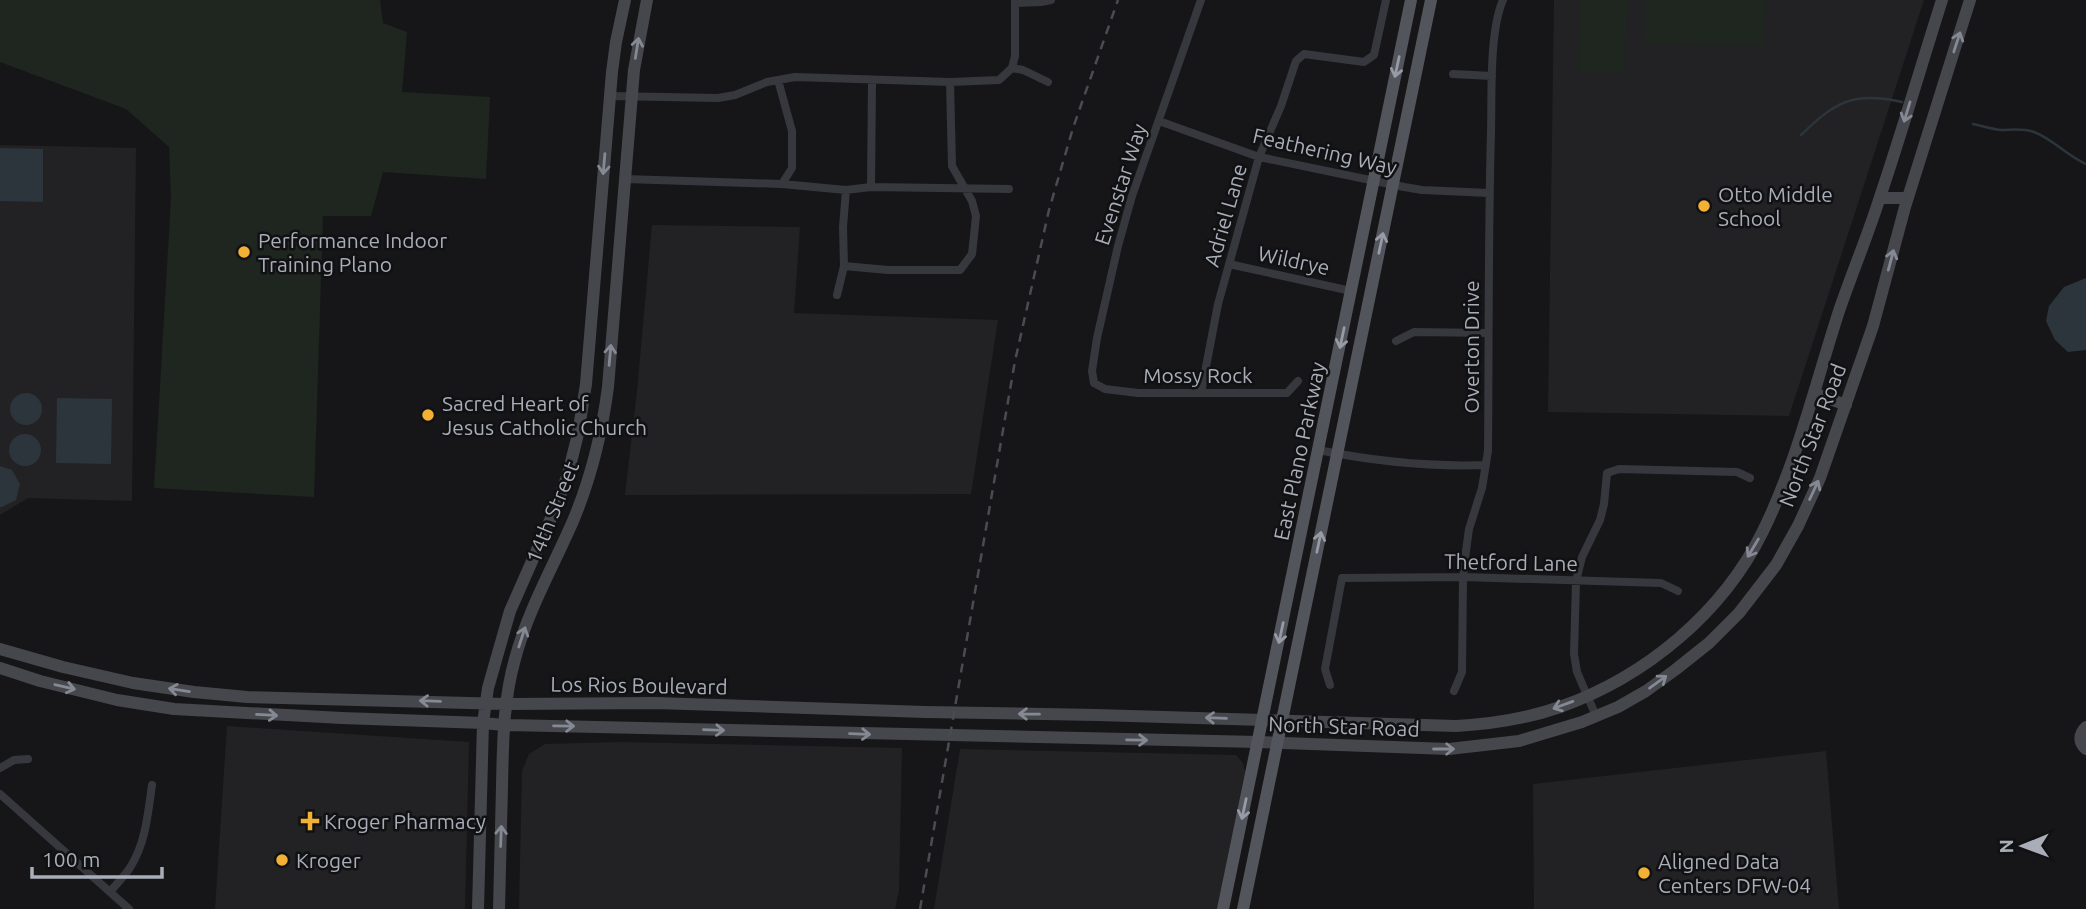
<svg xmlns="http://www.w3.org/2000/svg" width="2086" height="909" font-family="Ubuntu,sans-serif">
  <rect width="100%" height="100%" fill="#161618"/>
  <!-- built -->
  <path fill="#222225" d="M1554 0H1924L1789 416 1548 412Z
    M0 145 136 148 132 501 28 498 0 515Z
    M652 225 800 227 794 313 998 320 971 494 625 495 637 391Z
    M227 726 469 742 465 909H215Z
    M621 742 902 748 899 890 895 909H519L522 771 529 754 545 744Z
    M960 749 1236 755 1243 763 1245 772 1217 909H934Z
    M1826 751 1839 909H1534L1533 784Z"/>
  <!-- green -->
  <path fill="#1e261f" d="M0 0H380L383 23 407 32 402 92 490 97 486 179 383 172 371 216H323L314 497 154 488 171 198 169 147 126 109 0 62Z
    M1579 0H1627L1625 73 1578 72Z
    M1646 0H1765L1764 46 1646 44Z"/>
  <!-- water -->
  <path fill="#2c353c" d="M0 148 43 149V202L0 201Z
    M2086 278V350L2068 352 2055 340 2046 321 2049 306 2064 287Z
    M10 409a16 16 0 1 1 32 0a16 16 0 1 1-32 0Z
    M57 398 112 399 111 464 56 463Z
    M9 450a16 16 0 1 1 32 0a16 16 0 1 1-32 0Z
    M0 466 12 470 20 484 16 500 2 507H0Z"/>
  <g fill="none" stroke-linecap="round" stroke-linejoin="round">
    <!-- stream -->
    <path stroke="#2c353c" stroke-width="2.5" d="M1973 124C1982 126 1991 129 2001 130 2012 130 2022 128 2034 132 2053 139 2067 156 2086 164
      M1801 135C1835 102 1853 91 1902 102"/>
    <!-- street -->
    <path stroke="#37383d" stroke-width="8" d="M1201 0 1132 196 1118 246 1097 338 1092 371 1094 383 1105 389 1138 393H1287L1298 381
      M1015 3 1041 2 1051 0
      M1012 68 1023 70 1048 82
      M1453 74 1492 76
      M778 80 792 131V168L782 184
      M610 96 718 98 735 95 767 82 795 77 950 82 999 80 1012 68 1015 56V0
      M1159 121 1259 157 1404 187 1422 190 1489 193
      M625 179 782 184 846 190 871 187 1009 189
      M871 187 872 80
      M1229 264 1351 291
      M844 266 888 270H960L972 254 976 216 972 201 952 166 950 82
      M837 295 844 266 843 227 846 190
      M1396 341 1414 332 1488 333
      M1201 393 1218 304 1259 157 1281 106 1296 61 1304 54 1364 62 1374 55 1386 0
      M1318 450C1373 461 1430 467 1485 465
      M1330 685 1325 669 1342 578 1463 577 1661 583 1678 591
      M1454 691 1462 672 1463 577 1466 551 1469 529 1482 488 1488 451C1489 345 1488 238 1491 132 1492 96 1489 32 1503 0
      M1596 716 1577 672 1574 654 1576 581 1582 557 1600 520 1604 504 1607 473 1619 469 1737 472 1750 478
      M0 768 14 760 28 759
      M0 794 129 909
      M110 892C117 883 126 875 131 866 146 842 148 812 152 785"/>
    <!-- secondary -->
    <path stroke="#45474d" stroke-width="12" d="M1880 198H1908
      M1814 393 1846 405
      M0 649 63 667 133 683 194 692 247 697 506 704 656 703 925 712 1097 715 1456 726C1492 724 1526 719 1560 707 1645 677 1723 613 1763 531 1797 462 1815 385 1839 311 1852 273 1868 235 1880 197 1902 132 1921 66 1942 0
      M0 668 40 681 117 700 174 709 342 718 483 723 504 725 1258 742 1449 749 1519 741 1582 722 1618 707 1646 691 1675 670 1709 643 1739 613 1776 565 1798 526 1820 478 1873 326 1905 207 1970 0
      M2086 727C2079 734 2078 742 2086 749
      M478 909 483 723 488 688 510 611 555 509 568 474 578 434 586 384 612 72 616 42 625 0
      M499 909C500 868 501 827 502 786 503 743 503 701 515 659 528 610 553 567 573 521 591 478 602 433 608 387L634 70 647 0"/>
    <!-- primary -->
    <path stroke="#53555c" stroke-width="12" d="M1223 909 1411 0
      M1243 909 1431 0"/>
    <!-- rail -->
    <path stroke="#4a4c52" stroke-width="2.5" stroke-dasharray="9 7" stroke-linecap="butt" d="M920 909 1015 361 1049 210 1073 128 1118 0"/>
  </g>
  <!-- one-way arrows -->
  <defs><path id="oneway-shaft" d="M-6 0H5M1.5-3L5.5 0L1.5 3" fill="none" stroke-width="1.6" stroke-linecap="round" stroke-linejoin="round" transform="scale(1.75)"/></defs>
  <g stroke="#858993">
    <use href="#oneway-shaft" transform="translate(1957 42) rotate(-72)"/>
    <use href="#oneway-shaft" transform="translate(637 48) rotate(-81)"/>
    <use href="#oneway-shaft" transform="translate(1907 112) rotate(107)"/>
    <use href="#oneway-shaft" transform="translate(604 164) rotate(95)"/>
    <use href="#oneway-shaft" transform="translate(1891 260) rotate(-75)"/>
    <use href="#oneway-shaft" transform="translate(610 355) rotate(-85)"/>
    <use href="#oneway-shaft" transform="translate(1814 490) rotate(-65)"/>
    <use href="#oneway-shaft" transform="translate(1753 548) rotate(121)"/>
    <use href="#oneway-shaft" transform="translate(522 637) rotate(-72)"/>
    <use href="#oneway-shaft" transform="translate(1658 682) rotate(-36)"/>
    <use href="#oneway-shaft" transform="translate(65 687) rotate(13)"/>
    <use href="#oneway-shaft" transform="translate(179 690) rotate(-171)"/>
    <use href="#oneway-shaft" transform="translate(430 701) rotate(-178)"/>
    <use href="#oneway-shaft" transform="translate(1563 705) rotate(160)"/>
    <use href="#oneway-shaft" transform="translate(1029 714) rotate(-179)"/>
    <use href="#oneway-shaft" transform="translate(267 715) rotate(3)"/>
    <use href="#oneway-shaft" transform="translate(1216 718) rotate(-178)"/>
    <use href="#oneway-shaft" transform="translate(564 726) rotate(1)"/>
    <use href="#oneway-shaft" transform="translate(714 730) rotate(2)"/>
    <use href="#oneway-shaft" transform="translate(860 734) rotate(2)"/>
    <use href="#oneway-shaft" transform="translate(1137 740) rotate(1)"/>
    <use href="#oneway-shaft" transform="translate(1444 749)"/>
    <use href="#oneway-shaft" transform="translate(501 836) rotate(-88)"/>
  </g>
  <g stroke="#979ba6">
    <use href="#oneway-shaft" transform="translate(1397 67) rotate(102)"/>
    <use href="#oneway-shaft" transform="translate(1381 243) rotate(-78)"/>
    <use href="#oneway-shaft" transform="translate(1342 338) rotate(102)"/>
    <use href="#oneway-shaft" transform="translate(1319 542) rotate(-78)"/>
    <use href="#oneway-shaft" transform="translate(1281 633) rotate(102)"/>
    <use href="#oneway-shaft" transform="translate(1244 809) rotate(102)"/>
  </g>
  <!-- markers -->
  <g fill="#f2b134" stroke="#111113" stroke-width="2.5">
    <circle cx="1704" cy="206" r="7"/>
    <circle cx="244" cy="252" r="7"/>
    <circle cx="428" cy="415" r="7"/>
    <path d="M306.5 810.5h7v7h7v7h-7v7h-7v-7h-7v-7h7z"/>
    <circle cx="282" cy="860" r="7"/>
    <circle cx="1644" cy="873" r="7"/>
  </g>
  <g text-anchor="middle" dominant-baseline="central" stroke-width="5" stroke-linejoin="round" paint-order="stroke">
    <!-- street labels -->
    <g font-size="21" fill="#a8adb8" stroke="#111113">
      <text transform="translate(1325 151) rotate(13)">Feathering Way</text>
      <text transform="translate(1120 184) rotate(-72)">Evenstar Way</text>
      <text transform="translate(1225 215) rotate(-74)">Adriel Lane</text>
      <text transform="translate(1294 260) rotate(12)">Wildrye</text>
      <text transform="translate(1471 347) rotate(-90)">Overton Drive</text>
      <text x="1198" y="375">Mossy Rock</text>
      <text transform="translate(1812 435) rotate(-69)">North Star Road</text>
      <text transform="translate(1299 451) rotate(-78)">East Plano Parkway</text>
      <text transform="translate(552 512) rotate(-68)">14th Street</text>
      <text transform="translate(1511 562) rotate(1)">Thetford Lane</text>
      <text transform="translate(639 685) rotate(1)">Los Rios Boulevard</text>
      <text transform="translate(1344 726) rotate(2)">North Star Road</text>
    </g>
    <!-- poi labels -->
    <g font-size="21" fill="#a8adb8" stroke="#111113" text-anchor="start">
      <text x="1718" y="194">Otto Middle<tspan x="1718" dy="24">School</tspan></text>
      <text x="258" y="240">Performance Indoor<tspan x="258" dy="24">Training Plano</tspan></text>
      <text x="442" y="403">Sacred Heart of<tspan x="442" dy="24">Jesus Catholic Church</tspan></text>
      <text x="324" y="821">Kroger Pharmacy</text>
      <text x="296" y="860">Kroger</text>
      <text x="1658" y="861">Aligned Data<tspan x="1658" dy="24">Centers DFW-04</tspan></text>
    </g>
  </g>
  <!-- north arrow -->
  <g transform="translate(2023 846) rotate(269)" stroke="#111113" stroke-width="5" paint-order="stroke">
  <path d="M0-5L12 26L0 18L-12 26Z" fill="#a8adb8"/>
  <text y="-10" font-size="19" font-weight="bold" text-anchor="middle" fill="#a8adb8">N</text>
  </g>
  <!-- scale -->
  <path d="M32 867v10h130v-10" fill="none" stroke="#a8adb8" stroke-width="3.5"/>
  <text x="42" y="867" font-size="21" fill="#a8adb8" stroke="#111113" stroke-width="5" paint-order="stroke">100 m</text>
</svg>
